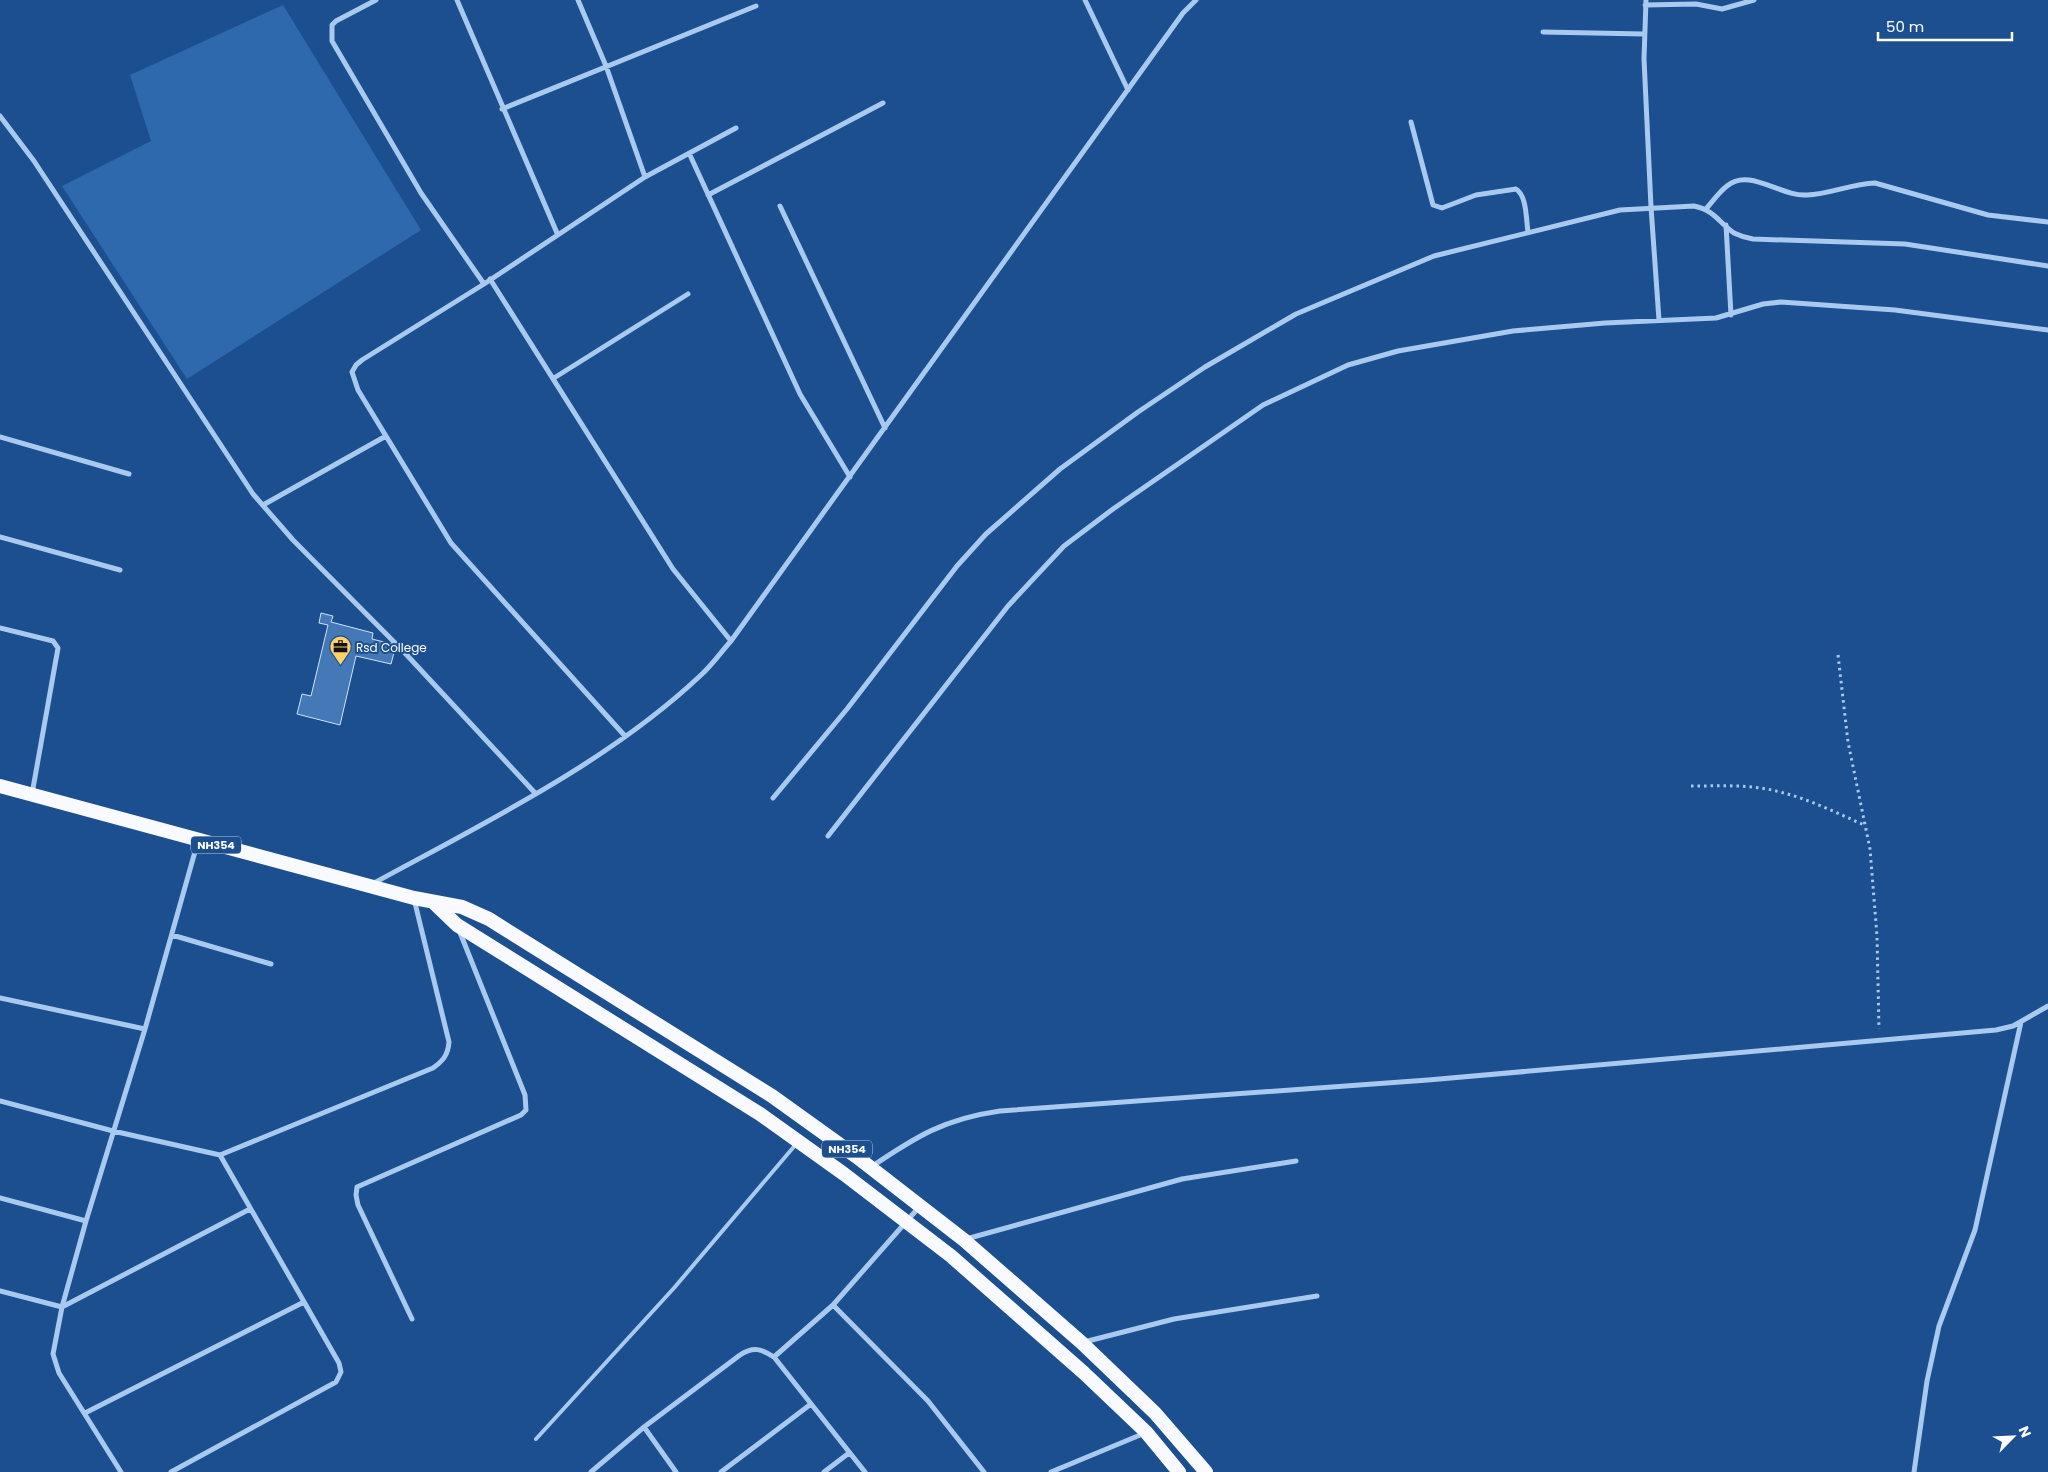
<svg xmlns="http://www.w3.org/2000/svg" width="2048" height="1472" font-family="Poppins,sans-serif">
  <rect width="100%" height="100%" fill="#1b4f8f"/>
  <!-- green -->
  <path fill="#2e69ad" d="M283 5 421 230 187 379 62 186 151 141 130 75Z"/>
  <!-- building -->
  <path fill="#4478b7" stroke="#cfe3fa" d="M321 613 333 616 331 622 373 633 372 639 396 645 391 664 356 656 340 725 297 714 302 694 311 696 328 625 319 623Z"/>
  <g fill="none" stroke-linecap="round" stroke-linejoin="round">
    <!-- path -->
    <path stroke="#a9c9ee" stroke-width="3" stroke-dasharray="2.5 4" stroke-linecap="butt" d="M1838 655 1848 742 1870 849 1877 936 1879 1029
      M1691 786C1721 786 1751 784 1780 792 1809 799 1837 813 1864 825"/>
    <!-- service -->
    <path stroke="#a9c9ee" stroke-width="4" d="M536 1439 674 1288 797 1143"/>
    <!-- minor -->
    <path stroke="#a9c9ee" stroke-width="5" d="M376 0 336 21 332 25V41L421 193 484 284
      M457 0 557 233
      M578 0 606 66 645 177
      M1085 0 1128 90
      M1646 0 1644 59 1651 207 1659 320
      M1645 5 1696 4 1722 9 1754 0
      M1543 32 1644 34
      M502 109 756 6
      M0 116 34 161 253 494 293 540 404 652 536 794
      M1411 122 1433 205 1442 208 1476 195 1516 189C1527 196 1526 219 1528 232
      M689 153 800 394 850 477
      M708 195 883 103
      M780 206 885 428
      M1706 209C1713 201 1719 192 1727 186 1749 167 1781 197 1807 195 1830 194 1851 184 1875 183L1988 215 2048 222
      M1726 225 1731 315
      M490 279 673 569 731 641
      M554 378 688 294
      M0 437 129 474
      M263 505 386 436
      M0 537 120 570
      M0 628 53 641 58 648 32 794
      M625 736 451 543 358 390 352 372 356 365 362 360 484 284 645 177 736 128
      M773 798 847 709 957 566 986 534 1060 469 1138 412 1205 367 1296 314 1434 256 1620 210 1694 206C1716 211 1718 222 1734 233 1740 236 1747 238 1753 239L1905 244 2048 266
      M828 836 1008 606 1064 546 1113 509 1263 405 1348 365 1398 351 1513 331 1605 323 1716 318 1763 304 1781 302 1895 310 2048 330
      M374 883C484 823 609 762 701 675 712 665 721 652 731 641L1183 13 1196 0
      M172 935 271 964
      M0 998 145 1029
      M0 1101 113 1131 220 1155 433 1068C443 1061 448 1055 449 1042L414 899
      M871 1167C917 1136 944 1119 1000 1111L1428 1080 1996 1030 2013 1026 2048 1006
      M0 1198 86 1221
      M966 1239 1182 1179 1296 1161
      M0 1291 62 1307 250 1209
      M833 1305 928 1401 984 1472
      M412 1319 358 1205 356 1195 357 1187 521 1115 526 1110 525 1095 459 930
      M1084 1342 1174 1319 1317 1296
      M774 1357 833 1305 920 1206
      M85 1413 304 1302
      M644 1427 676 1472
      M121 1472 59 1373 53 1354 62 1307 86 1221 145 1029 198 841
      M171 1472 336 1382 341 1372 339 1363 220 1155
      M591 1472 644 1427 740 1355C754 1346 761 1349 774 1357L865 1472
      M721 1472 811 1404
      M824 1472 849 1453
      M1051 1472 1145 1433
      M1914 1472 1927 1381 1939 1326 1975 1230 2021 1022"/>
    <!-- trunk -->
    <path stroke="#f8faff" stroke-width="14" d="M0 786 414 898 462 907 489 919 772 1096 857 1157 964 1240 1082 1343 1155 1413 1206 1472
      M433 902 457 925 760 1114 844 1174 951 1256 1084 1373 1146 1432 1179 1472"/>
  </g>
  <!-- icons -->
  <defs>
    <symbol id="office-pin" viewBox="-11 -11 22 30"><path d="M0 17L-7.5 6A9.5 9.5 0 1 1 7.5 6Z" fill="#ffd166" stroke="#1b4f8f"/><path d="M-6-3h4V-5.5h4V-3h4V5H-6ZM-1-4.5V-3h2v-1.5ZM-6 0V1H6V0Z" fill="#111"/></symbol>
  </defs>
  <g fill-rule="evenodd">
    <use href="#office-pin" x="328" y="634" width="25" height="34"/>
  </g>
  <g text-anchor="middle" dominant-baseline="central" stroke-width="4" stroke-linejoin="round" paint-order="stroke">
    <!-- shield labels -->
    <g fill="#1b4f8f" stroke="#bbcadd" stroke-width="1">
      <rect x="191" y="836.5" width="50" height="17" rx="4"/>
      <rect x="822" y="1140.5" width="50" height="17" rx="4"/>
    </g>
    <g font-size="11" font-weight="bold" fill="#fff">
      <text x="216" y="845">NH354</text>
      <text x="847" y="1149">NH354</text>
    </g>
    <!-- poi labels -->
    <g font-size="12" fill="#fff" stroke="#1b4f8f" text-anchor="start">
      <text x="356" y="647">Rsd College</text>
    </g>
  </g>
  <!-- north arrow -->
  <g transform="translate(2013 1437) rotate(66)" stroke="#1b4f8f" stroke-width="4" paint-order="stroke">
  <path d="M0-4L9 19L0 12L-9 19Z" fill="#ffffff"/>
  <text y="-8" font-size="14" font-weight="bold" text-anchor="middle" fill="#ffffff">N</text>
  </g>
  <!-- scale -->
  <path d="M1878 32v8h134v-8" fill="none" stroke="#ffffff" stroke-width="2.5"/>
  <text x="1886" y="32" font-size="15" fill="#ffffff" stroke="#1b4f8f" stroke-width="4" paint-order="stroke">50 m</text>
</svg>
